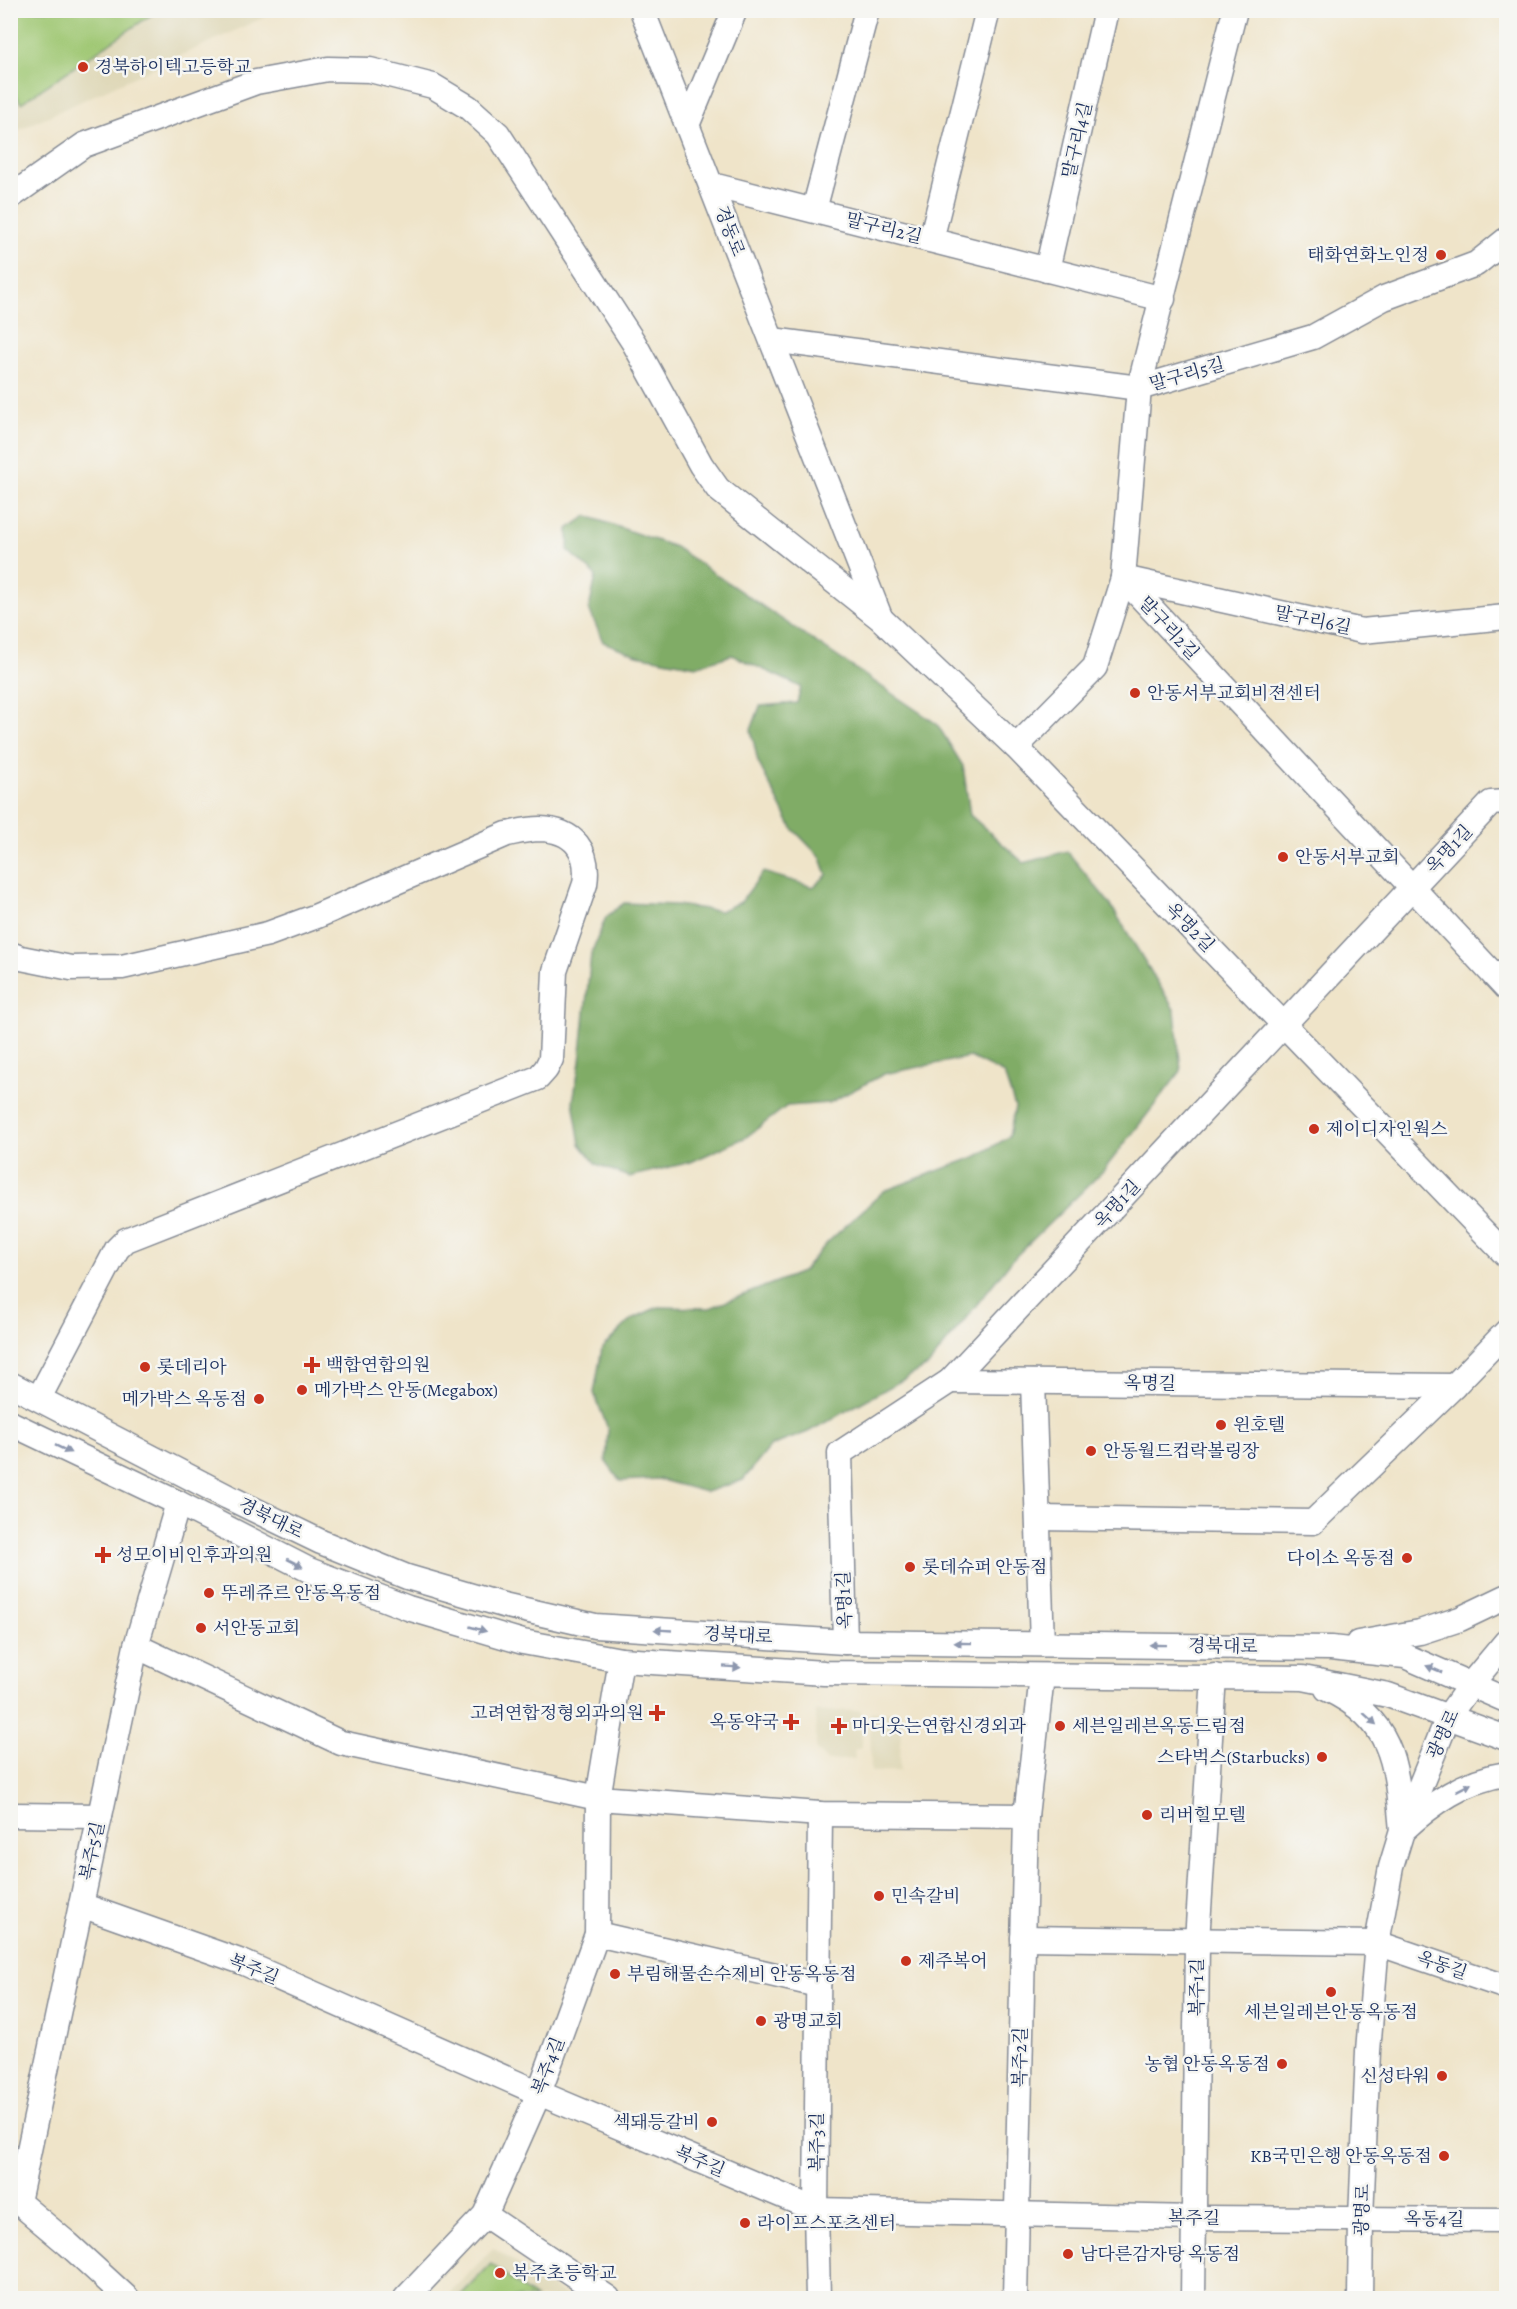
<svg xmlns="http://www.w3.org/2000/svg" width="1517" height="2309" font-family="Alegreya,'Noto Serif KR',serif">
	<rect width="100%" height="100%" fill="#f6f6f2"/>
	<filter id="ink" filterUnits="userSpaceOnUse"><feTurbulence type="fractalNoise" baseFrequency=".0167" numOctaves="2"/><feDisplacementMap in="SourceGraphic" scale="12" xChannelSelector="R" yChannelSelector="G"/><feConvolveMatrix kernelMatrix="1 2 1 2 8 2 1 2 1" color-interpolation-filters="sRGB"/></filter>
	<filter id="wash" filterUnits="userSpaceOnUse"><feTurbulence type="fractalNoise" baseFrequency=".008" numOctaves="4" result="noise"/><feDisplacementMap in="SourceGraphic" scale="24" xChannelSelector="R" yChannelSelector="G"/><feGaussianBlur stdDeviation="1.35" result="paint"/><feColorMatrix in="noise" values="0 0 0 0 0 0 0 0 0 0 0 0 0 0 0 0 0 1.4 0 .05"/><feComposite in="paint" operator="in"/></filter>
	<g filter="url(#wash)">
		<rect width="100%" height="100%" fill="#efe4c9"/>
		<g fill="#dfd8b8">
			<path d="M10,11h268l-262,120 -6,-8z"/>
			<path d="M861,1710l1,37 -8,3 1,9 -28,2 -11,-11v-38z"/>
			<path d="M870,1712h31l-1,59 -29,1z"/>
			<path d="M493,2248l77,50h-125z"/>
		</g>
		<g fill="#a0c874" stroke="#5e7c69" stroke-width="1.5">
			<path d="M10,11l1,-1 146,1 -136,92 -10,-15z"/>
			<path d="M491,2264l44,34h-77z"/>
		</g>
		<path fill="#80ac66" stroke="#4e6e62" stroke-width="1.5" d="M587,516l88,31 262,177 26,42 7,49 54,48 43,-12 43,53 65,107 6,60 -77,99 -92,90 -84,106 -120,66 -37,14 -28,34 -37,12 -48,-13 -38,2 -14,-19 2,-33 -14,-36 8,-45 30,-29 26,-12 52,1 92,-36 26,-30 56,-51 93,-35 32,-19 6,-30 -11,-33 -34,-17 -86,17 -55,29 -42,3 -41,31 -55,25 -62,15 -33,-13 -16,-20 -7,-43 7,-39 11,-108 15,-37 18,-14 52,2 44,6 21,-9 22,-30 50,15 14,-12 -6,-17 -29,-30 -34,-66 -7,-32 9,-24 37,-3 4,-16 -69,-32 -36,11 -59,-11 -34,-13 -14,-33 7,-33 -28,-26v-21z"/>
	</g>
	<g filter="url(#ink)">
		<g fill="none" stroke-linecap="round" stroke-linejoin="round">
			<defs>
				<g id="minor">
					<path d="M642,10l238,607"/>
					<path d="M688,123l47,-113"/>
					<path d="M712,185l451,114"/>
					<path d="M10,197l74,-52 172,-63 72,-13 42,1 63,16 35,21 30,27 136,209 67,122 17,24 162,129 136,129 490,508"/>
					<path d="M814,210l53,-200"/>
					<path d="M931,240l57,-230"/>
					<path d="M1047,270l59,-260"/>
					<path d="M772,340l367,48 174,-51 71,-39 92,-34 30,-24"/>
					<path d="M1123,578l383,410"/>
					<path d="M1123,578l239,53 144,-14"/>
					<path d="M1016,747l79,-80 28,-89 16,-190 96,-378"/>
					<path d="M10,954l11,4 50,10 51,-1 146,-33 49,-18 190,-82c10,-2 22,-5 33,-5 34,1 50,22 45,55l-30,87 -4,88 -5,10 -8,9 -412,162 -9,9 -78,149"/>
					<path d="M950,1381l504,5"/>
					<path d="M1033,1382l9,262"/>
					<path d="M10,1384l218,113 93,45 86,35 96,28 92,21 250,16 486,6 74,8 101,44"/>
					<path d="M10,1423l168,80 131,67 99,38 115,34 98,18 203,13 479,5 85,17 118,43"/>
					<path d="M1038,1518l275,4 141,-136 52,-54"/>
					<path d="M845,1642l-5,-189 110,-72 541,-578 15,-1"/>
					<path d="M1358,1643l62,-11 40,-13 46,-22"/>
					<path d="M136,1646l205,97 257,55 222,16 206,2"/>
					<path d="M1327,1689c68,32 69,75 75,142 30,-28 63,-51 104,-57"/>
					<path d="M10,1815l90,1"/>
					<path d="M81,1905l161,57 297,131 277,117 379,8 311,2"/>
					<path d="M597,1934l221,51"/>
					<path d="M1023,1938l354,5 129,44"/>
					<path d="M10,2200l8,2 50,42 59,54"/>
					<path d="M18,2202l118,-556 42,-143"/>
					<path d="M485,2215l123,83"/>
					<path d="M406,2298l79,-83 54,-122 58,-159 1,-136 23,-138"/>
					<path d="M818,2298l-2,-88 4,-396"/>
					<path d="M1015,2298l11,-482 16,-140"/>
					<path d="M1193,2298l4,-357 17,-265"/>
					<path d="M1360,2298l1,-80 7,-167 9,-108 14,-76 11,-36 47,-116 22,-31 35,-42"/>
				</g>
			</defs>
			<use href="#minor" stroke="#858a94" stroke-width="27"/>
			<use href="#minor" stroke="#fff" stroke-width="24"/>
		</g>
		<defs><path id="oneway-solid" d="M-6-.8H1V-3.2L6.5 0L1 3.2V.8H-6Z" transform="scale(1.5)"/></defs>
		<g fill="#8d97ae">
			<use href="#oneway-solid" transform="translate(63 1449) rotate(26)"/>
			<use href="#oneway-solid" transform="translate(295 1563) rotate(27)"/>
			<use href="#oneway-solid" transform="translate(478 1629) rotate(16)"/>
			<use href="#oneway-solid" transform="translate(663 1630) rotate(-177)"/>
			<use href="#oneway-solid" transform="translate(963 1643) rotate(-179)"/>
			<use href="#oneway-solid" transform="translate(1158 1645) rotate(-179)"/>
			<use href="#oneway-solid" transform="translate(732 1667) rotate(4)"/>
			<use href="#oneway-solid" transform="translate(1434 1669) rotate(-157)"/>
			<use href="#oneway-solid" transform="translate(1370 1719) rotate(42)"/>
			<use href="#oneway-solid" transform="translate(1464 1787) rotate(-27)"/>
		</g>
	</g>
	<g fill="#c8321e" stroke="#f6f6f2" stroke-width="2">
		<circle cx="83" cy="67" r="6"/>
		<circle cx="1441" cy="255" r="6"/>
		<circle cx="1135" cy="693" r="6"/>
		<circle cx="1283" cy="857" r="6"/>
		<circle cx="1314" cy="1129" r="6"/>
		<path d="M309 1356h6v6h6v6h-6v6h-6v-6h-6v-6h6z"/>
		<circle cx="145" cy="1367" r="6"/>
		<circle cx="302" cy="1390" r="6"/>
		<circle cx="259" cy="1399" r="6"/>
		<circle cx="1221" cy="1425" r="6"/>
		<circle cx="1091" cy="1451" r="6"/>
		<path d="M100 1546h6v6h6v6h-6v6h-6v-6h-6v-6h6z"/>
		<circle cx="1407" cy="1558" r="6"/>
		<circle cx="910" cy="1567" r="6"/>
		<circle cx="209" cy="1593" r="6"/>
		<circle cx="201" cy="1628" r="6"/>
		<path d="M654 1704h6v6h6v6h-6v6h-6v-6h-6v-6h6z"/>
		<path d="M788 1713h6v6h6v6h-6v6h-6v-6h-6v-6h6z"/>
		<path d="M836 1717h6v6h6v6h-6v6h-6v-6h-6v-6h6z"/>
		<circle cx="1060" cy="1726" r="6"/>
		<circle cx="1322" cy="1757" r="6"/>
		<circle cx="1147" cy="1815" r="6"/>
		<circle cx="879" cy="1896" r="6"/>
		<circle cx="906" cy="1961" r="6"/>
		<circle cx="615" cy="1974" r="6"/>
		<circle cx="1331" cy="1992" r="6"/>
		<circle cx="761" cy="2021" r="6"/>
		<circle cx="1282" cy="2064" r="6"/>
		<circle cx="1442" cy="2076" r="6"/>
		<circle cx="712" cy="2122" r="6"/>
		<circle cx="1444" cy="2156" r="6"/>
		<circle cx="745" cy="2223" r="6"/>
		<circle cx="1068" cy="2254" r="6"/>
		<circle cx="500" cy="2273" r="6"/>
	</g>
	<g text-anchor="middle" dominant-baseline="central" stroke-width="5" stroke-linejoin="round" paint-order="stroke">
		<g font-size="18" fill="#1b2f5e" stroke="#f6f6f2" text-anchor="start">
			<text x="95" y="67">경북하이텍고등학교</text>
			<text x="1429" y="255" text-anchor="end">태화연화노인정</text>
			<text x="1147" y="693">안동서부교회비젼센터</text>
			<text x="1295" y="857">안동서부교회</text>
			<text x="1326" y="1129">제이디자인웍스</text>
			<text x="326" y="1365">백합연합의원</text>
			<text x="157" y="1367">롯데리아</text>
			<text x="314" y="1390">메가박스 안동(Megabox)</text>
			<text x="247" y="1399" text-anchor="end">메가박스 옥동점</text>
			<text x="1233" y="1425">윈호텔</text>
			<text x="1103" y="1451">안동월드컵락볼링장</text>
			<text x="116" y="1555">성모이비인후과의원</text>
			<text x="1395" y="1558" text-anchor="end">다이소 옥동점</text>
			<text x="922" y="1567">롯데슈퍼 안동점</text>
			<text x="221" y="1593">뚜레쥬르 안동옥동점</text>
			<text x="213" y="1628">서안동교회</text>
			<text x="644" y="1713" text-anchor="end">고려연합정형외과의원</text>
			<text x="779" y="1722" text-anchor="end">옥동약국</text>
			<text x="852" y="1726">마디웃는연합신경외과</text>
			<text x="1072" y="1726">세븐일레븐옥동드림점</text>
			<text x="1310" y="1757" text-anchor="end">스타벅스(Starbucks)</text>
			<text x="1159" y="1815">리버힐모텔</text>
			<text x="891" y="1896">민속갈비</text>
			<text x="918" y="1961">제주복어</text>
			<text x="627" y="1974">부림해물손수제비 안동옥동점</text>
			<text x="1331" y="2012" text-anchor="middle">세븐일레븐안동옥동점</text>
			<text x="773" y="2021">광명교회</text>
			<text x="1270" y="2064" text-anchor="end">농협 안동옥동점</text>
			<text x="1430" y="2076" text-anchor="end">신성타워</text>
			<text x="700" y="2122" text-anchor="end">섹돼등갈비</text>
			<text x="1432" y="2156" text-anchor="end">KB국민은행 안동옥동점</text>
			<text x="757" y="2223">라이프스포츠센터</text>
			<text x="1080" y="2254">남다른감자탕 옥동점</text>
			<text x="512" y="2273">복주초등학교</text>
		</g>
		<g font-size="18" fill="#1b2f5e" stroke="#f6f6f2">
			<text transform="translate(1077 140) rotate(-77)">말구리4길</text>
			<text transform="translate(884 228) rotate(14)">말구리2길</text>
			<text transform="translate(730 231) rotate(69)">경동로</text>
			<text transform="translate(1187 374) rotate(-16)">말구리5길</text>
			<text transform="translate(1313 620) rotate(12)">말구리6길</text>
			<text transform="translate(1169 628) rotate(47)">말구리2길</text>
			<text transform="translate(1449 849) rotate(-47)">옥명1길</text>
			<text transform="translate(1190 927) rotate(46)">옥명2길</text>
			<text transform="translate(1117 1204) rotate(-47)">옥명1길</text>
			<text transform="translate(1150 1383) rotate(1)">옥명길</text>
			<text transform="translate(271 1518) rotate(26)">경북대로</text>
			<text transform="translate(844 1600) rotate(-92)">옥명1길</text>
			<text transform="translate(738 1635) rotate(3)">경북대로</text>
			<text transform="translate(1223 1646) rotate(1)">경북대로</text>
			<text transform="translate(1443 1734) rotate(-65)">광명로</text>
			<text transform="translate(92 1851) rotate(-78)">복주5길</text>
			<text transform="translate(1442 1965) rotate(19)">옥동길</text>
			<text transform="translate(254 1969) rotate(22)">복주길</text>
			<text transform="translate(1197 1987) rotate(-90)">복주1길</text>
			<text transform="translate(1020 2057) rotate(-89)">복주2길</text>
			<text transform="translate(548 2066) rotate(-69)">복주4길</text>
			<text transform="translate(817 2142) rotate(-90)">복주3길</text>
			<text transform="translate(700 2161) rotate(23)">복주길</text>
			<text transform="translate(1362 2210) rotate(-88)">광명로</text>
			<text x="1194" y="2218">복주길</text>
			<text transform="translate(1434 2219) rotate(1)">옥동4길</text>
		</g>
	</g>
	<rect width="1517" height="2309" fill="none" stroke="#f6f6f2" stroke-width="36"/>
</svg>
